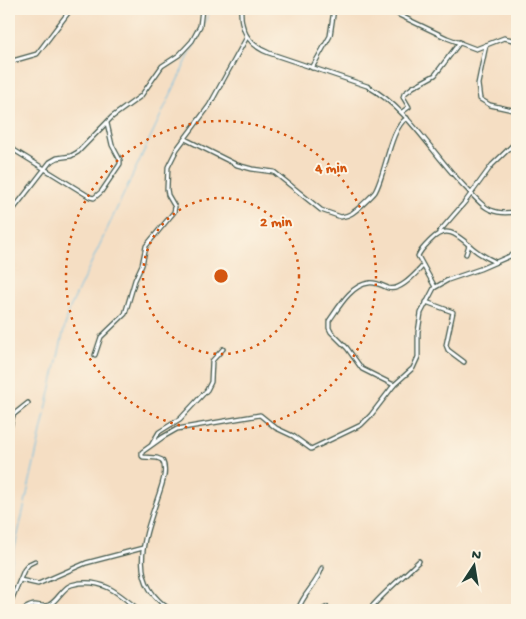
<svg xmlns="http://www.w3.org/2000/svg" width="526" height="619" font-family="'Gochi Hand',sans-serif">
	<rect width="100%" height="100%" fill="#fcf5e5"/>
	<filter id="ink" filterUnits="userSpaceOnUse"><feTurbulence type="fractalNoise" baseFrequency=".02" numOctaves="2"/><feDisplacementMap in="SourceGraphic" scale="10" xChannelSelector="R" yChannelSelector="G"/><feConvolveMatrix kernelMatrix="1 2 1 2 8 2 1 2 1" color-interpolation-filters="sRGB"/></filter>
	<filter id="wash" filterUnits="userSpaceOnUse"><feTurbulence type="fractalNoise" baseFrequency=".0096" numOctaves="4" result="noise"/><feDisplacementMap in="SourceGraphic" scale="20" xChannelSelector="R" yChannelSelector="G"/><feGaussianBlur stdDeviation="1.12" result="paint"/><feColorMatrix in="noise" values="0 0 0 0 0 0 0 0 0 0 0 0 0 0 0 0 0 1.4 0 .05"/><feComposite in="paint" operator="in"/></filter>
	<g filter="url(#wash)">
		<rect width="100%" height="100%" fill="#f5dec3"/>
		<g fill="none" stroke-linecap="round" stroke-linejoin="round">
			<path stroke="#67bce3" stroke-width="1" d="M9,574l59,-262 143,-303"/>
		</g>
	</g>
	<g filter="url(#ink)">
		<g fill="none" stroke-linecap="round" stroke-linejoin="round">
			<defs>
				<g id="minor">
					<path d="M241,9c-1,21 7,36 28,44l98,33c42,23 65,68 98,101 7,7 14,16 22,21 10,6 20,5 30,4"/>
					<path d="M392,9l7,6 48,23 29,11 28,-11 13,3"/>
					<path d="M486,45l-8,39 2,15 10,6 27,6"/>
					<path d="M9,62l28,-8 34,-45"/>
					<path d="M312,68l18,-32 4,-27"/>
					<path d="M402,112l7,-5 -6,-10 1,-3 9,-7 22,-12 25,-33"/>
					<path d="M185,139l52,26 15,4 22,3 47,38 20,7c9,-1 14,-6 20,-11 5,-5 10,-9 14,-14 11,-19 15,-64 32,-74"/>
					<path d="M9,147l81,50 4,1 7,-6 19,-28v-4l-8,-15 -5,-22"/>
					<path d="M9,215l41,-53 7,-4 14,-2 7,-4 34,-35 29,-21 21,-30 17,-11 13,-14 8,-15 2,-17"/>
					<path d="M439,232l26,-30 27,-37 25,-24"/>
					<path d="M9,236l2,17 -2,22"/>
					<path d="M466,254l3,-9"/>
					<path d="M435,287l-17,-31c3,-7 8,-11 13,-16 17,-18 29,-2 44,10 6,5 13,8 20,12"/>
					<path d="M426,302l27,10 -7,33 2,5 16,12"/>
					<path d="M95,355l6,-18 24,-23 10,-34 7,-15 4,-19 28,-34 1,-5 -7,-12 -1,-6 1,-22 9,-18 32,-43 38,-69"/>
					<path d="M394,385l-32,-16 -15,-21 -16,-16 -2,-4v-7c10,-14 22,-36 40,-38 6,-1 12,2 19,5 12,4 27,-14 35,-22"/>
					<path d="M9,432l4,-17 15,-12"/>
					<path d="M152,444l7,-12 21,-13 27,-29 4,-8 1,-21 11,-12"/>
					<path d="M20,580l18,4 48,-21 57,-15"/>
					<path d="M9,606l15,-36 5,-6 6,-3"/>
					<path d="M23,610c14,-10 16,-1 26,-5 8,-4 12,-14 20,-19 3,-2 7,-2 11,-3 26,-3 40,12 59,27"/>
					<path d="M171,610c-46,-29 -26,-74 -12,-116 3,-10 9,-24 3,-34l-5,-2 -14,-1 -1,-1v-4l21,-15 14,-8 83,-14 16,13 17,8 18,13 50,-24 10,-10 23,-30 19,-17 5,-11v-25l3,-19 13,-25 14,-8 32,-11 37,-16"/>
					<path d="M298,610c6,-18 18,-24 24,-42"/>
					<path d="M322,610l5,-3"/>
					<path d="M369,610c15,-18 33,-32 50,-49"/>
				</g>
			</defs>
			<use href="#minor" stroke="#3f5549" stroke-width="5.5"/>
			<use href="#minor" stroke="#fff" stroke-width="3"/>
		</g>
	</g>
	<g fill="none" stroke="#d45610" stroke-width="2.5" stroke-dasharray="2.5 5">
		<circle cx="221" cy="276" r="78"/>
		<circle cx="221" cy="276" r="155"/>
	</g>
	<circle cx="221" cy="276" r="8" fill="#d45610" stroke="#fcf5e5" stroke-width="2.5"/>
	<g font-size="15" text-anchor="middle" font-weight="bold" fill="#d45610" stroke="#fcf5e5" stroke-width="4" stroke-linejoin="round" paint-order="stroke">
		<text x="331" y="172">4 min</text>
		<text x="276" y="226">2 min</text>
	</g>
	<rect width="526" height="619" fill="none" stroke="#fcf5e5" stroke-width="30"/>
	<g transform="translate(474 566) rotate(12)" stroke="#fcf5e5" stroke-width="4" paint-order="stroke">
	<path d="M0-4L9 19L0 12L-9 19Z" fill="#1f3d34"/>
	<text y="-8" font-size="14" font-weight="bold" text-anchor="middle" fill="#1f3d34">N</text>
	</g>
</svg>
